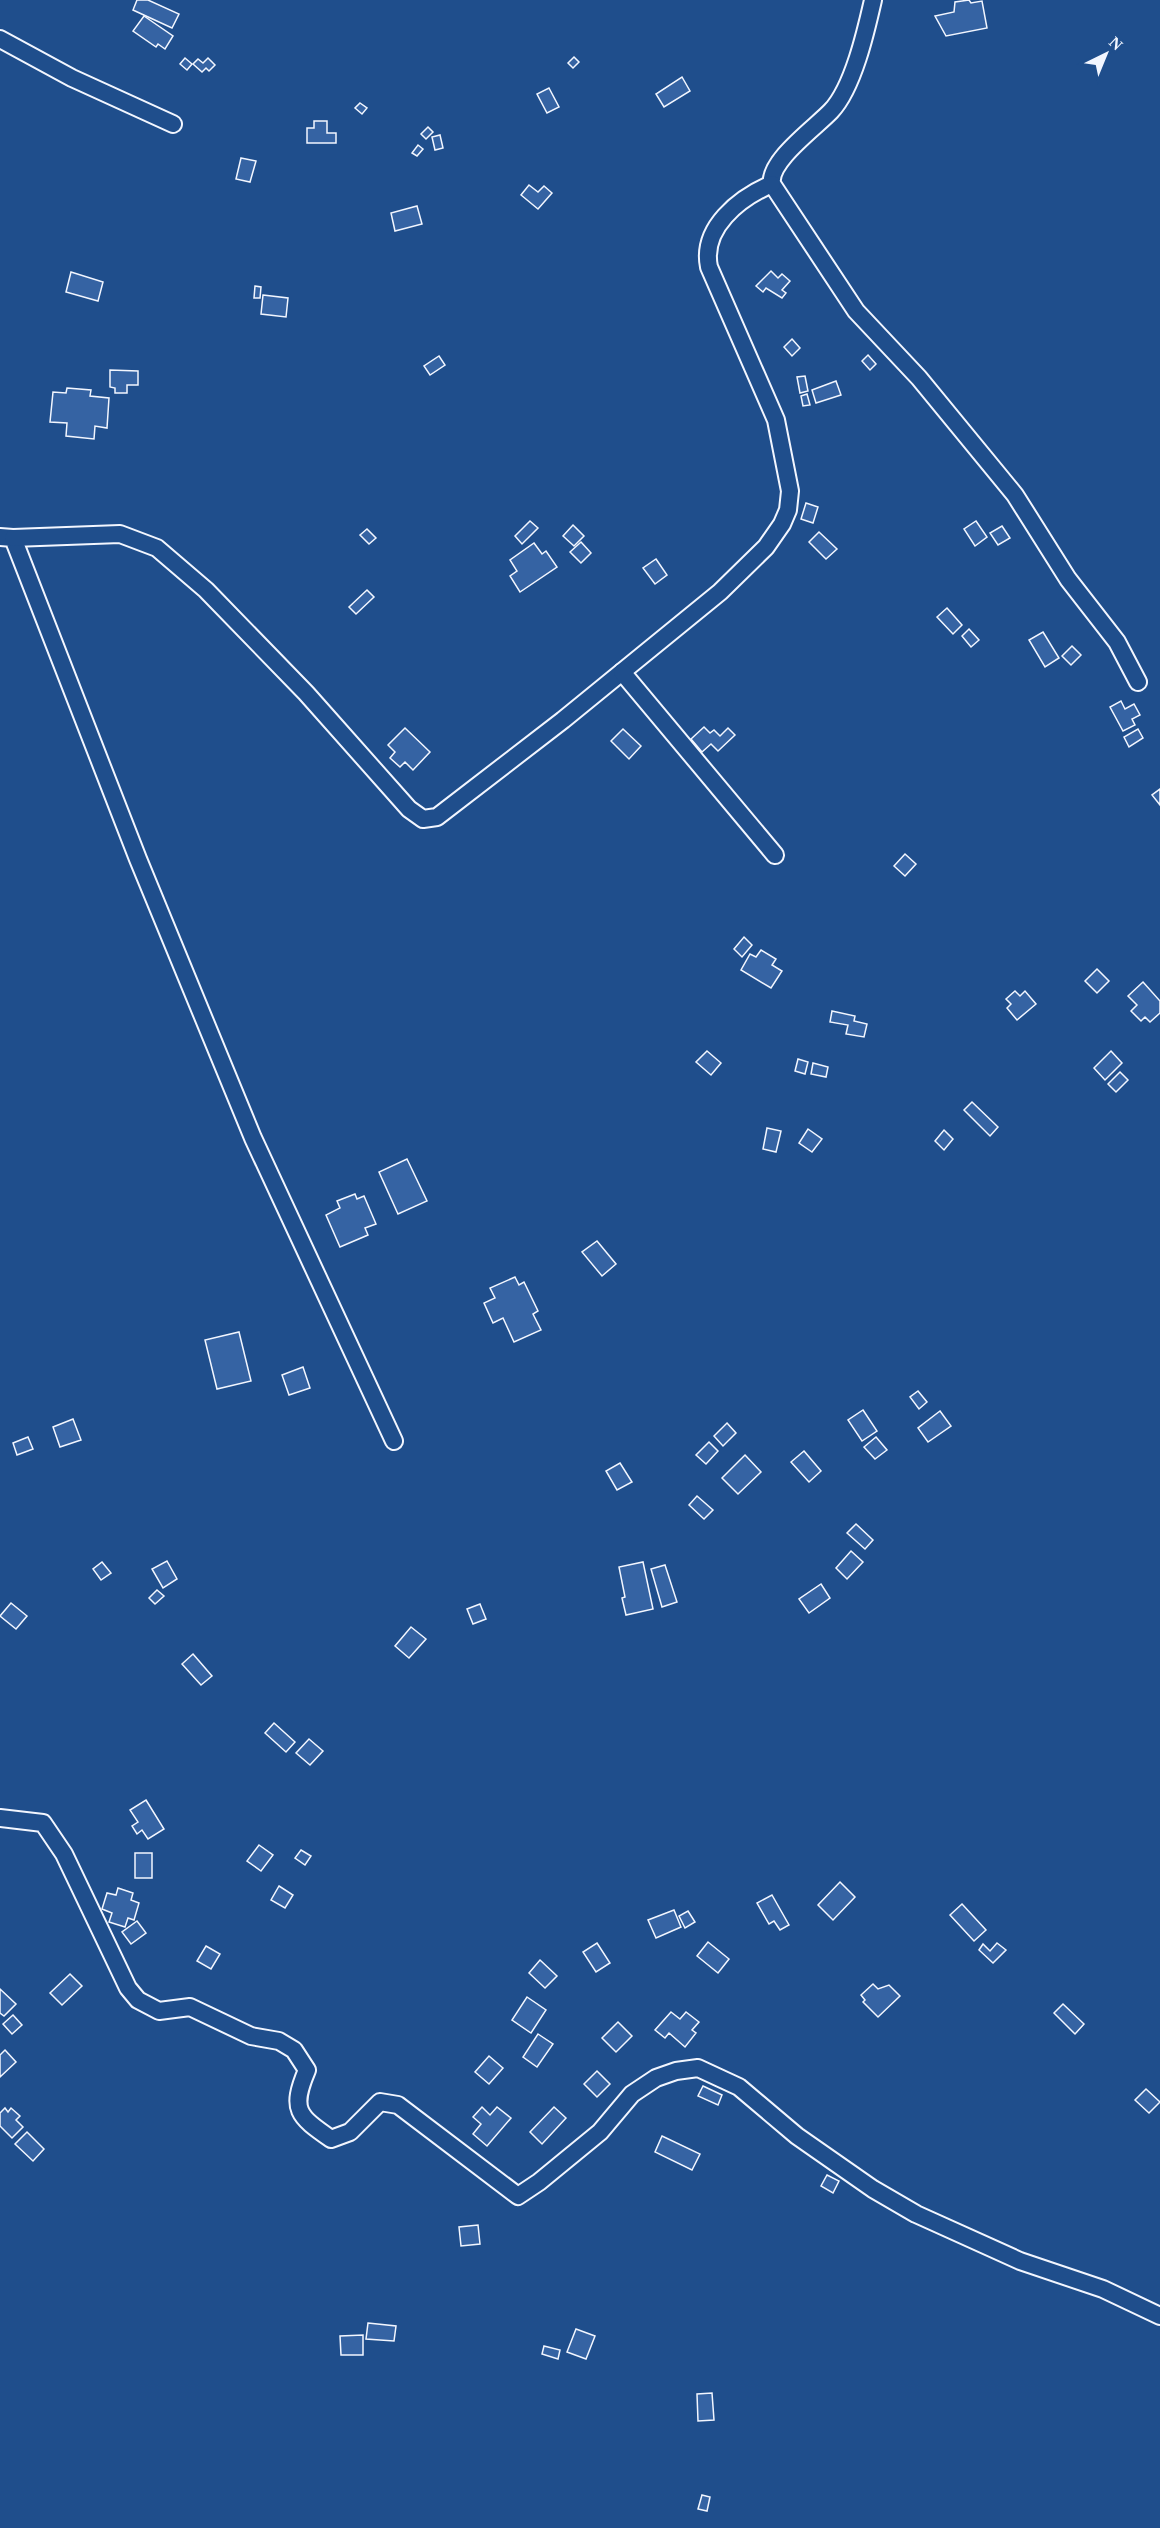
<svg xmlns="http://www.w3.org/2000/svg" width="1160" height="2528" font-family="Georgia,serif">
	<rect width="100%" height="100%" fill="#1f4e8c"/>
	<g fill="#3563a3" stroke="#f2f6ff" stroke-width="1.5">
		<path d="M137,0h11l31,14 -7,14 -39,-18z"/>
		<path d="M969,0l2,3 11,-2 5,27 -41,8 -11,-20 19,-4 1,-10z"/>
		<path d="M144,16l29,20 -8,13 -7,-5 -2,3 -23,-16z"/>
		<path d="M574,57l5,5 -6,6 -5,-5z"/>
		<path d="M185,58l7,6 -5,6 -7,-6z"/>
		<path d="M208,58l7,7 -6,6 -3,-3 -4,4 -9,-8 5,-5 5,4z"/>
		<path d="M682,77l8,14 -26,16 -8,-13z"/>
		<path d="M549,88l10,19 -12,6 -10,-19z"/>
		<path d="M360,103l7,5 -5,6 -7,-6z"/>
		<path d="M314,121h13v12h9v10h-29v-15h7z"/>
		<path d="M428,127l5,5 -7,7 -5,-5z"/>
		<path d="M440,135l3,13 -8,2 -3,-13z"/>
		<path d="M418,145l5,4 -6,7 -5,-3z"/>
		<path d="M241,158l15,3 -6,21 -14,-3z"/>
		<path d="M529,185l9,7 6,-6 8,7 -14,16 -17,-14z"/>
		<path d="M417,206l5,18 -27,7 -4,-18z"/>
		<path d="M771,271l7,7 4,-4 8,7 -8,9 4,3 -4,5 -16,-10 -3,4 -7,-6z"/>
		<path d="M71,272l32,10 -5,19 -32,-9z"/>
		<path d="M255,286l6,1 -1,11h-6z"/>
		<path d="M263,295l25,3 -2,19 -25,-3z"/>
		<path d="M792,339l8,9 -8,8 -8,-9z"/>
		<path d="M868,355l8,9 -6,6 -8,-9z"/>
		<path d="M439,356l6,9 -15,10 -6,-9z"/>
		<path d="M110,370l28,1v14h-11v8h-12v-5l-5,-1z"/>
		<path d="M805,376l3,15 -8,2 -3,-16z"/>
		<path d="M836,381l5,14 -25,8 -4,-13z"/>
		<path d="M67,388l24,2 -1,6 19,2 -2,30 -12,-2 -1,13 -28,-3 1,-13 -17,-1 3,-30 13,1z"/>
		<path d="M807,394l3,11 -7,1 -2,-10z"/>
		<path d="M806,503l12,4 -5,16 -12,-4z"/>
		<path d="M530,521l8,7 -16,16 -7,-8z"/>
		<path d="M976,521l11,16 -12,9 -11,-17z"/>
		<path d="M573,525l11,11 -10,10 -11,-10z"/>
		<path d="M1002,526l8,12 -12,7 -8,-12z"/>
		<path d="M367,529l9,9 -7,6 -9,-9z"/>
		<path d="M819,532l18,17 -11,10 -17,-17z"/>
		<path d="M581,542l10,11 -10,10 -11,-11z"/>
		<path d="M534,543l8,11 4,-3 11,16 -37,25 -10,-16 7,-5 -7,-11z"/>
		<path d="M656,559l11,16 -12,9 -12,-16z"/>
		<path d="M367,590l7,7 -18,17 -7,-7z"/>
		<path d="M947,608l15,17 -9,9 -16,-17z"/>
		<path d="M969,629l10,11 -8,7 -9,-11z"/>
		<path d="M1043,632l16,26 -14,9 -16,-27z"/>
		<path d="M1072,646l9,9 -10,10 -9,-9z"/>
		<path d="M1121,701l4,8 9,-5 6,11 -8,4 3,6 -12,6 -13,-24z"/>
		<path d="M704,727l6,6 4,-3 6,6 8,-8 7,7 -17,16 -7,-7 -9,8 -11,-13z"/>
		<path d="M405,728l25,24 -17,18 -8,-8 -5,5 -10,-9 5,-6 -7,-7z"/>
		<path d="M623,729l18,17 -12,13 -18,-18z"/>
		<path d="M1138,729l5,9 -14,9 -5,-10z"/>
		<path d="M1160,789v16l-8,-10z"/>
		<path d="M905,854l11,10 -11,12 -11,-10z"/>
		<path d="M744,937l8,8 -10,12 -8,-8z"/>
		<path d="M761,950l15,9 -4,6 10,6 -11,17 -30,-18 9,-16 6,3z"/>
		<path d="M1097,969l12,12 -12,12 -12,-12z"/>
		<path d="M1143,982l17,19v12l-10,9 -5,-5 -4,4 -10,-10 6,-6 -9,-9z"/>
		<path d="M1015,991l5,5 5,-5 11,13 -19,16 -10,-12 4,-4 -5,-5z"/>
		<path d="M832,1011l23,5 -1,5 13,3 -3,13 -18,-3 2,-9 -18,-3z"/>
		<path d="M707,1051l14,12 -10,12 -15,-13z"/>
		<path d="M1111,1051l11,12 -17,17 -11,-12z"/>
		<path d="M798,1059l10,3 -3,12 -10,-3z"/>
		<path d="M813,1063l15,4 -2,10 -15,-3z"/>
		<path d="M1120,1072l8,8 -12,12 -8,-8z"/>
		<path d="M972,1102l26,25 -8,9 -26,-26z"/>
		<path d="M767,1128l14,3 -5,21 -13,-3z"/>
		<path d="M808,1129l14,10 -10,13 -13,-9z"/>
		<path d="M944,1130l9,9 -9,11 -9,-9z"/>
		<path d="M407,1159l20,42 -29,13 -19,-42z"/>
		<path d="M355,1194l2,5 7,-3 12,28 -11,4 3,7 -28,12 -14,-32 14,-7 -3,-7z"/>
		<path d="M597,1241l19,23 -14,12 -20,-24z"/>
		<path d="M515,1277l4,8 5,-3 14,29 -5,3 8,16 -27,12 -11,-24 -10,5 -9,-20 11,-5 -5,-10z"/>
		<path d="M239,1332l12,49 -34,8 -12,-49z"/>
		<path d="M303,1367l7,21 -21,7 -7,-20z"/>
		<path d="M918,1391l9,11 -8,7 -9,-12z"/>
		<path d="M863,1410l14,21 -15,10 -14,-21z"/>
		<path d="M940,1411l11,15 -23,16 -10,-14z"/>
		<path d="M73,1419l8,21 -21,7 -7,-20z"/>
		<path d="M727,1423l9,10 -13,13 -9,-10z"/>
		<path d="M28,1437l5,12 -16,6 -4,-12z"/>
		<path d="M876,1437l11,13 -12,9 -11,-12z"/>
		<path d="M709,1442l9,9 -12,13 -10,-9z"/>
		<path d="M804,1451l17,20 -12,11 -18,-20z"/>
		<path d="M745,1455l16,17 -23,22 -16,-16z"/>
		<path d="M620,1463l12,19 -15,8 -11,-19z"/>
		<path d="M697,1496l16,14 -9,9 -15,-14z"/>
		<path d="M856,1524l17,16 -8,9 -18,-16z"/>
		<path d="M851,1551l12,11 -16,17 -11,-11z"/>
		<path d="M167,1561l10,18 -14,9 -11,-19z"/>
		<path d="M102,1562l9,11 -10,7 -8,-11z"/>
		<path d="M643,1562l10,47 -27,6 -4,-17 3,-1 -6,-30z"/>
		<path d="M665,1565l12,37 -15,5 -11,-38z"/>
		<path d="M821,1584l9,14 -21,15 -10,-14z"/>
		<path d="M157,1590l7,6 -9,8 -6,-6z"/>
		<path d="M11,1603l16,13 -11,13 -16,-13z"/>
		<path d="M480,1604l6,15 -13,5 -6,-15z"/>
		<path d="M411,1627l15,12 -17,19 -14,-12z"/>
		<path d="M193,1654l19,22 -11,9 -19,-21z"/>
		<path d="M274,1723l21,19 -9,10 -21,-19z"/>
		<path d="M309,1739l14,12 -13,14 -14,-12z"/>
		<path d="M146,1800l18,29 -16,10 -6,-9 -5,4 -5,-8 6,-4 -8,-12z"/>
		<path d="M259,1845l14,10 -12,16 -14,-10z"/>
		<path d="M301,1850l10,6 -6,9 -10,-7z"/>
		<rect x="135" y="1853" width="17" height="25"/>
		<path d="M840,1882l15,15 -22,23 -15,-15z"/>
		<path d="M279,1886l14,9 -8,13 -14,-8z"/>
		<path d="M118,1888l15,5 -2,7 8,3 -5,17 -6,-2 -3,9 -16,-5 3,-9 -10,-4 5,-16 9,2z"/>
		<path d="M772,1895l17,30 -9,5 -6,-9 -5,3 -12,-21z"/>
		<path d="M962,1904l24,26 -12,11 -24,-26z"/>
		<path d="M674,1910l7,17 -25,11 -8,-18z"/>
		<path d="M688,1911l7,11 -10,6 -6,-12z"/>
		<path d="M137,1921l9,12 -15,11 -9,-12z"/>
		<path d="M708,1942l21,17 -11,14 -21,-17z"/>
		<path d="M597,1943l13,20 -14,9 -13,-20z"/>
		<path d="M997,1943l9,7 -13,13 -14,-13 4,-6 7,7z"/>
		<path d="M206,1946l14,8 -9,15 -14,-8z"/>
		<path d="M540,1960l17,16 -12,12 -16,-15z"/>
		<path d="M70,1974l12,12 -20,19 -12,-12z"/>
		<path d="M873,1984l5,5 11,-4 11,11 -22,21 -15,-15 2,-2 -4,-5z"/>
		<path d="M0,1989l16,15 -12,12 -4,-3z"/>
		<path d="M527,1997l19,13 -15,23 -19,-13z"/>
		<path d="M1063,2004l21,20 -9,10 -21,-21z"/>
		<path d="M671,2012l9,7 6,-7 13,10 -7,8 4,3 -11,14 -16,-14 -4,5 -10,-8z"/>
		<path d="M13,2015l9,10 -10,9 -9,-10z"/>
		<path d="M618,2022l14,14 -16,16 -14,-14z"/>
		<path d="M538,2034l15,10 -16,23 -14,-10z"/>
		<path d="M5,2050l11,12 -16,15v-22z"/>
		<path d="M489,2056l14,12 -14,16 -14,-12z"/>
		<path d="M597,2071l13,13 -13,13 -13,-13z"/>
		<path d="M703,2086l19,9 -4,10 -20,-9z"/>
		<path d="M1146,2089l14,13 -11,11 -14,-13z"/>
		<path d="M482,2107l8,8 7,-8 14,11 -24,28 -14,-12 8,-10 -8,-7z"/>
		<path d="M554,2107l12,11 -24,26 -12,-12z"/>
		<path d="M5,2108l3,4 3,-4 9,8 -4,4 7,7 -11,11 -12,-12v-13z"/>
		<path d="M27,2132l17,17 -11,12 -18,-17z"/>
		<path d="M662,2136l38,18 -8,16 -37,-18z"/>
		<path d="M827,2175l12,6 -6,12 -12,-7z"/>
		<path d="M478,2225l2,19 -19,2 -2,-19z"/>
		<path d="M368,2323l28,3 -2,15 -28,-2z"/>
		<path d="M576,2329l19,7 -9,23 -19,-7z"/>
		<path d="M363,2335v20h-22l-1,-19z"/>
		<path d="M544,2346l16,4 -2,9 -16,-5z"/>
		<path d="M712,2393l2,27 -16,1 -1,-27z"/>
		<path d="M702,2495l8,2 -3,14 -9,-2z"/>
	</g>
	<g fill="none" stroke-linecap="round" stroke-linejoin="round">
		<defs>
			<g id="street">
				<path d="M873,0c-7,31 -20,88 -42,111 -15,16 -63,50 -59,73l84,127 63,67 96,117 53,84 49,63 21,40"/>
				<path d="M0,39l72,39 101,46"/>
				<path d="M0,537l13,1 125,321 115,279 141,303"/>
				<path d="M13,538l107,-4 37,14 49,42 100,103 103,116 14,10 14,-2 126,-97 157,-128 46,-45 16,-23 6,-14 2,-19 -14,-71 -67,-153c-8,-39 30,-69 63,-83"/>
				<path d="M622,672l153,183"/>
				<path d="M0,1818l43,5 21,31 64,134 10,12 21,11 31,-4 61,29 28,5 15,9 13,20c-17,40 -9,46 24,69l19,-7 30,-30 18,3 120,91 21,-14 61,-50 32,-38 24,-16 20,-7 22,-3 41,19 58,49 76,53 43,25 104,47 83,28 57,27"/>
			</g>
		</defs>
		<use href="#street" stroke="#f2f6ff" stroke-width="20"/>
		<use href="#street" stroke="#1f4e8c" stroke-width="16"/>
	</g>
	<g transform="translate(1106 54) rotate(43)" stroke="#1f4e8c" stroke-width="4.5" paint-order="stroke">
	<path d="M0-4.5L10 22L0 15L-10 22Z" fill="#f2f6ff"/>
	<text y="-9" font-size="16" font-weight="bold" text-anchor="middle" fill="#f2f6ff">N</text>
	</g>
</svg>
